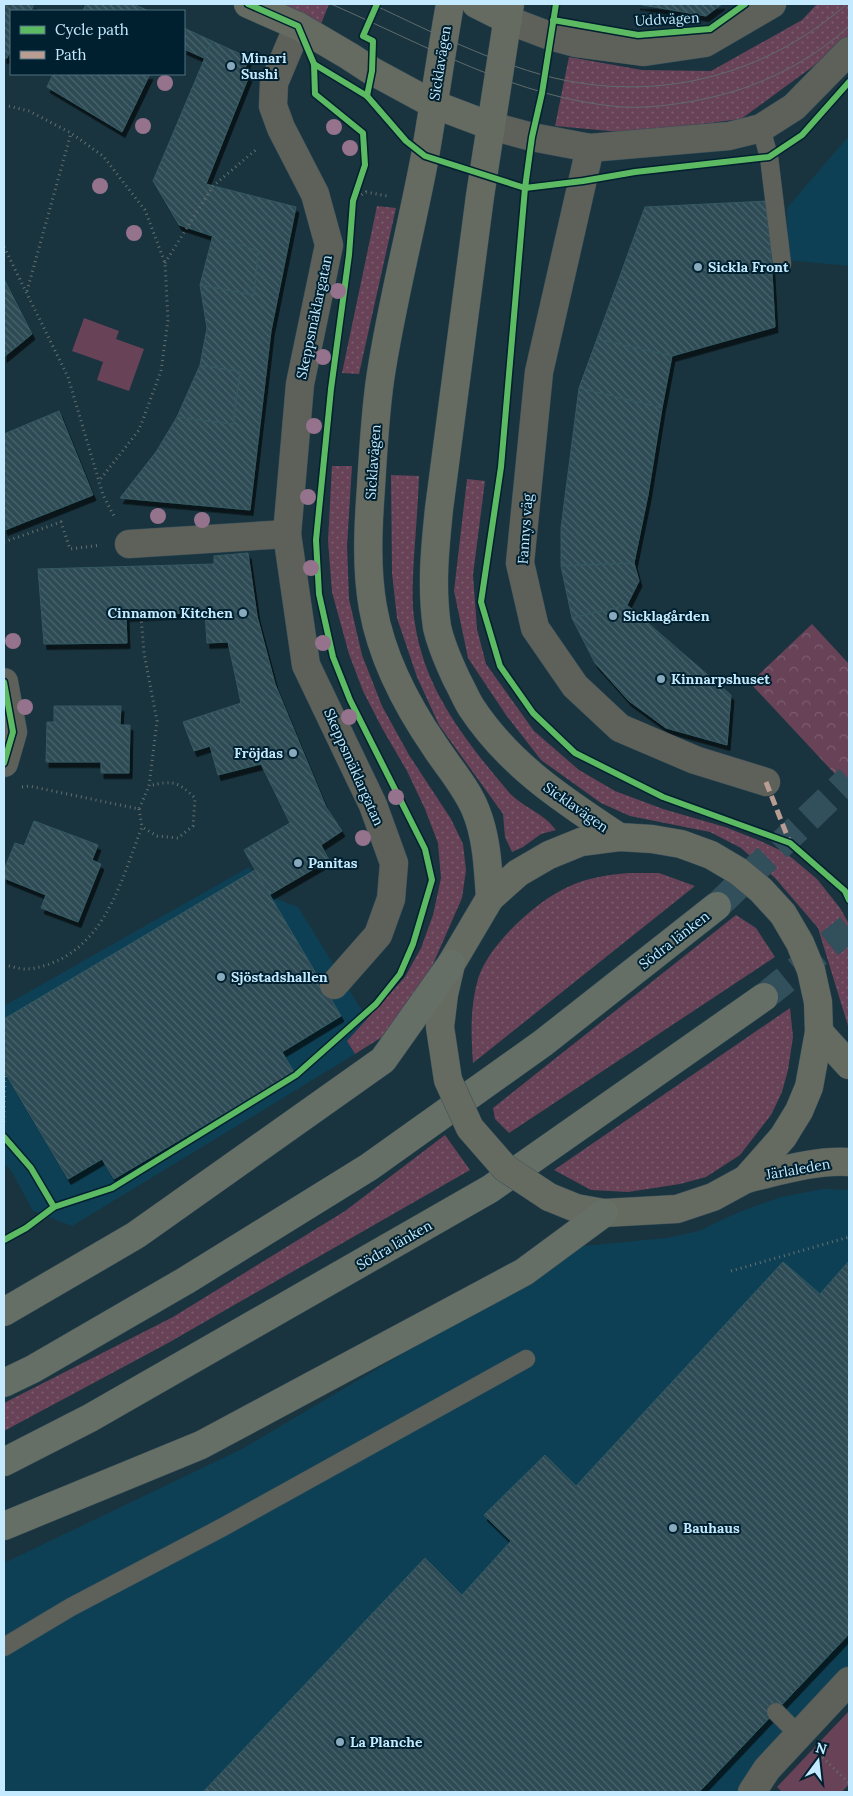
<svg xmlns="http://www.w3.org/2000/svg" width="853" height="1796" font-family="Lora,serif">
	<defs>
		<pattern id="grass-dots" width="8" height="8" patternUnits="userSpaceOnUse" patternTransform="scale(1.25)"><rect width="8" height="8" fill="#684257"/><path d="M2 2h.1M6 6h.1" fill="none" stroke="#7c5d70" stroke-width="1.8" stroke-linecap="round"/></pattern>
		<pattern id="forest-crowns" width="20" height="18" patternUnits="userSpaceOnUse" patternTransform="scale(1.25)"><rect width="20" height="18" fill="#684257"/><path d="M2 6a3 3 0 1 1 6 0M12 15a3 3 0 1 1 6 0" fill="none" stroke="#7c5d70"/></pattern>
		<pattern id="building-back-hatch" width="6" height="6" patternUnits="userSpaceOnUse" patternTransform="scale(1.25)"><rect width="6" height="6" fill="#2d4b54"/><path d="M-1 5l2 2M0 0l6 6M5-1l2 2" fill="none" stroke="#4a656e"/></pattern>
		<filter id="shadow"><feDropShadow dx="3" dy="5.5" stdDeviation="0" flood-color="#0009"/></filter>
	</defs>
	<rect width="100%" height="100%" fill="#19343f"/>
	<g fill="#0e4055">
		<path d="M849,136v130l-61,-6 -1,-52z"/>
		<path d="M249,867l30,33 19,7 69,112 -20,22 8,13 -283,172 -39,-15 -21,-39 -8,-9v-157z"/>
		<path d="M823,1189l26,1v488l-100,114h-745v-229l238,-114 342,-203 82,-8 33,-7 40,-19 42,-15z"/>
	</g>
	<g fill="url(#grass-dots)">
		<path d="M275,4h54l-8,20z"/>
		<path d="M817,4h32v32l-19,18 -89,65 -110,14 -76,-7 14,-69 73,13 69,1 91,-51z"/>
		<path d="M377,206l19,2 -37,166 -17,-1z"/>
		<path d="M332,466h20l-5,80 2,53 13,56 20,51 27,49 42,64 12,25 3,26 -4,28 -39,89 -41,50 -27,17 -8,-13 58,-64 16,-29 12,-33 8,-37 -3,-35 -13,-34 -18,-38 -25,-43 -19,-37 -14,-37 -17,-62 -4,-51z"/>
		<path d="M391,475l28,1c-1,27 -3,53 -5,80 -1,22 -3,46 1,68 10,66 50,116 92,166 14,17 36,22 49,40l-15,4 -18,13 -11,5 -7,-15 -2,-23 -64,-89 -22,-48 -20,-59 -5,-45z"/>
		<path d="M467,479l18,2 -12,94 4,54 9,35 48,67 45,39 36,21 48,18 62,18 33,13 28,13 31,26 23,29 9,16v105l-31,-101 -43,-50 -34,-30 -31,-16 -80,-16 -29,-13 -60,-43 -35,-45 -38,-57 -14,-67z"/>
		<path d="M629,873h30l36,13 -222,177c-2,-29 -3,-56 5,-84 10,-34 59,-79 92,-93 19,-9 39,-11 59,-13z"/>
		<path d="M736,915l20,13 19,29 -266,176 -14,-14 -2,-11z"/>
		<path d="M790,1008l3,29 -5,33 -6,22 -11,23 -31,40 -34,22 -26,7 -52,8 -37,-2 -37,-20z"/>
		<path d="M445,1135l25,35 -302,173 -164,88v-28l169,-86 172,-106z"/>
	</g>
	<path fill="url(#forest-crowns)" d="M812,624l37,40v125l-99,-106z"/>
	<g fill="#684257">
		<path d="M84,318l35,13 -3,8 28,10 -15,42 -32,-11 6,-18 -31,-11z"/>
		<path d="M849,1711v73l-7,8h-60l-5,-5z"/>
	</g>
	<g fill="url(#building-back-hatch)" stroke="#345961" filter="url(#shadow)">
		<path d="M4,4h30l-3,7h-20v38l-4,9h-3z"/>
		<path d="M86,4h47l16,7h-66z"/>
		<path d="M637,4h85l-16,12z"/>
		<path d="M184,28l28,13 -8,17 -20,-9z"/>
		<path d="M212,41l37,17 -6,15 6,3 -43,108 90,23 -25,124 -21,179 -130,-12 36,-46 21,-35 56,7 7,-52 -40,-7 7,-37 -7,-43 54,10 4,-44 -79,-26 -26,-44z"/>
		<path d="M53,74h97l-28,58 -75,-45z"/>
		<path d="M768,201l7,126 -103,29 -75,-17 48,-132z"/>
		<path d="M213,235l45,16 -4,44 -54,-10z"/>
		<path d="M4,279l28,55 -28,23z"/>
		<path d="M597,339l75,17 -10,52 -83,-20z"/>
		<path d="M200,365l40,7 -7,52 -56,-7z"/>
		<path d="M579,388l83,20 -14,87 -14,68 -73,3v-38z"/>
		<path d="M59,411l34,84 -88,35 -1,-3v-93z"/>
		<path d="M248,553l9,63 18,68 51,123 16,24 -21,14 8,15 -60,35 -25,-45 46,-27 -29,-59 -43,11 -8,-29 -16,5 -11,-29 58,-19 -13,-61 -21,1 -2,-31 -79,4 1,27 -83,1 -6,-75 176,-5v-8z"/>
		<path d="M634,563l5,18 -12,24 -55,13 -11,-52z"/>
		<path d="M627,605l104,90 -4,50 -61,-17 -37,-27 -34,-38 -23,-45z"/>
		<path d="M54,706h67l-1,19h10l-1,48h-28v-11h-55l1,-40h7z"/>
		<path d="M34,821l64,24 -6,15 9,4 -23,58 -37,-14 5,-13 -42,-17v-8l11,-27 9,3z"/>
		<path d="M255,870l86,146 -59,36 12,20 -180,107 -12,-20 -34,20 -64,-108v-52z"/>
		<path d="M849,1261v373l-150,158h-496l222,-234 37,37 49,-54 -27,-26 61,-60 31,31 207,-224 37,32z"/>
	</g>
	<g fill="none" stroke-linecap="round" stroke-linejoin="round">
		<g stroke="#324f5c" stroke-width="28" stroke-dasharray="28 14" stroke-linecap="butt">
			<path d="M717,906l132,-127"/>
			<path d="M764,997l85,-69"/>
		</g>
		<defs>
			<g id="lane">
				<path d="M761,128l8,29 13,107"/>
				<path d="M4,1647l67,-40 152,-80 303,-168"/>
				<path d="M776,1712l23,23"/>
			</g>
			<g id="street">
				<path d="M508,20l42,16 26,7 68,9 61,-9 67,-39"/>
				<path d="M298,26l-24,57 -1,23 8,22 34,66 14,51 -29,139 -13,150 19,131 67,140 21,58 -3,36 -13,36 -44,50"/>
				<path d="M491,126l41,11 58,11 139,-12 32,-8 33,-21 55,-56"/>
				<path d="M590,148l-51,224 -19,191 15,65 40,58 45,42 75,32 71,22"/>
				<path d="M129,544l158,-10"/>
				<path d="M4,682l9,50 -9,31"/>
				<path d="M752,1792l15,-23 82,-88"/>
			</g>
			<g id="secondary">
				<path d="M248,4l50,22 51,30 23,15 61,33 58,22"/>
				<path d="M450,4c-9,50 -16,101 -25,152 -14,75 -34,149 -45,224 -5,36 -7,72 -9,107 -3,40 -5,82 2,121 9,51 34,98 63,140 13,20 31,40 40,63 11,27 12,58 14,87"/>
				<path d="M476,4l32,16"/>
				<path d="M510,4l-30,192 -41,313c-4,39 -8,78 -2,118 4,18 12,36 20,53 5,9 9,19 14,27 38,58 92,93 148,130"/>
				<path d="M440,1027l4,-33 7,-30 39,-66 28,-25 31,-18 32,-13 38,-5 33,2 29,5 30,11 27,16 23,19 22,24 17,29 11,27 7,32 1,30 -10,55 -10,24 -16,26 -37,42 -33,18 -36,12 -73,4 -28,-5 -27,-11"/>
				<path d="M819,1032l30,33"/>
				<path d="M746,1179c34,-8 68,-19 103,-17"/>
			</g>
			<g id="highway">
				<path d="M4,1312l132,-77 247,-175 68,-96"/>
				<path d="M4,1383l29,-14 152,-88 184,-114 174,-124 174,-137"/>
				<path d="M4,1462l86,-44 400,-229 274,-192"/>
				<path d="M4,1526l197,-81 323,-173 80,-59"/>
			</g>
		</defs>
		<use href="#lane" stroke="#384f5a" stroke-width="19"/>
		<use href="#street" stroke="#384f5a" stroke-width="29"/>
		<use href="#secondary" stroke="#384f5a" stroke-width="29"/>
		<use href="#highway" stroke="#384f5a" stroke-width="29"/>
		<g stroke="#67706f" stroke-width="3" stroke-dasharray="1 4" stroke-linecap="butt">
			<path d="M4,105l25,6 42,22 32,23 42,54 20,53 3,57 -7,51 -22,59 -40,51"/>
			<path d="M349,203l17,-11 21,4"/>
			<path d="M4,247l64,130 35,118 12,23"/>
			<path d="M165,263l48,-77 45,-38"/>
			<path d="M27,291l44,-158"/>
			<path d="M4,542l57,-20 9,27 31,-4"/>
			<path d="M22,787l7,-1 110,23 10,-23"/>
			<path d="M139,809l3,18"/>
			<path d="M4,965c7,1 15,4 22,4 11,0 24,-5 33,-9 50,-25 64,-85 83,-133l15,9 21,2 15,-12 2,-28c-18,-17 -22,-18 -46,-12l8,-65 -13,-68 -3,-37"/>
			<path d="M4,1122l1,-48"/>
			<path d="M731,1271l118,-34"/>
			<path d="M819,1754l30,29"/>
		</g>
		<use href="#lane" stroke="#5d615a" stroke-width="18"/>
		<use href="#street" stroke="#5d615a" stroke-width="28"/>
		<use href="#secondary" stroke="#666b61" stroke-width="28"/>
		<use href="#highway" stroke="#666f65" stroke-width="28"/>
		<g stroke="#5f6b6c" stroke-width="1">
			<path d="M331,4c94,41 188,95 291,103 35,2 80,-6 113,-16 41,-13 82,-35 114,-65"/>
			<path d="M372,4c62,29 140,69 208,79 98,15 192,-14 267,-79"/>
		</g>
		<defs>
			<path id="secondary-bridge" d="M440,1027l8,53 22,48 35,40 44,29"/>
		</defs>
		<use href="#secondary-bridge" stroke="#384f5a" stroke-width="29" stroke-linecap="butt"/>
		<use href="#secondary-bridge" stroke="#666b61" stroke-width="28"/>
		<path stroke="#b99d93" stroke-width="5" stroke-dasharray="10 5" stroke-linecap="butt" d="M766,782l24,61"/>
		<defs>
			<g id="cycleway">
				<path d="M556,4l-14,89 -10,44 -7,51 -24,279 -20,135 19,64 33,47 42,40 88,44 127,46 55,48 4,9"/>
				<path d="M553,20l85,15 72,-6 35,-25"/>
				<path d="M314,64l53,32 39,45 19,15 100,32 58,-7 52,-9 134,-15 33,-22 47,-53"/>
				<path d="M367,96l5,-25 1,-30 -10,-5 14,-32"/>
				<path d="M4,682l9,50 -9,31"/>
				<path d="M4,1137l27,31 23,39"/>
				<path d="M4,1240l22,-12 28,-21 58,-19 184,-113 80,-71 24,-30 13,-30 19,-64 -7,-31 -75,-149 -17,-43 -14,-63 -3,-54 15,-151 18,-134 4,-54 12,-36 -2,-32 -48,-39 -1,-30 -16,-38 -50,-22"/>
			</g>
		</defs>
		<use href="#cycleway" stroke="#00202f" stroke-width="9"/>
		<use href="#cycleway" stroke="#5cba63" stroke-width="6"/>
	</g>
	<g fill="#95738d">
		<circle cx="165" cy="83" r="8"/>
		<circle cx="143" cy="126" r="8"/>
		<circle cx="334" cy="127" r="8"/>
		<circle cx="350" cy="148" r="8"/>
		<circle cx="100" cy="186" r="8"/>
		<circle cx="134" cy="233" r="8"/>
		<circle cx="338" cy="291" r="8"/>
		<circle cx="323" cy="357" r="8"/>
		<circle cx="314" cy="426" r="8"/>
		<circle cx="308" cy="497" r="8"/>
		<circle cx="158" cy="516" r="8"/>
		<circle cx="202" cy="520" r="8"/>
		<circle cx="311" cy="568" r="8"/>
		<circle cx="13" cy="641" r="8"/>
		<circle cx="323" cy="643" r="8"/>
		<circle cx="25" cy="707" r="8"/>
		<circle cx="349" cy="717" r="8"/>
		<circle cx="396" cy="797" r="8"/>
		<circle cx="363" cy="838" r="8"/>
	</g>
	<g fill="#88aabc" stroke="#00202f" stroke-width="2">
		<circle cx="231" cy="66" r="5"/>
		<circle cx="698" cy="267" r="5"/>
		<circle cx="243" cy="613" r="5"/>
		<circle cx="613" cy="616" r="5"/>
		<circle cx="661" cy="679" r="5"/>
		<circle cx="293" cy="753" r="5"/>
		<circle cx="298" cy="863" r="5"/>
		<circle cx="221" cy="977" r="5"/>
		<circle cx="673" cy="1528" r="5"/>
		<circle cx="340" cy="1742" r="5"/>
	</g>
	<g text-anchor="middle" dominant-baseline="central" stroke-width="4" stroke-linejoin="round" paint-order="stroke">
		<g font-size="14" fill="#c3eaff" stroke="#00202f">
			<text transform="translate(667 19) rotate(-3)">Uddvägen</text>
			<text transform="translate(440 63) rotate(-81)">Sicklavägen</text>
			<text transform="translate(314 317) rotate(-78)">Skeppsmäklargatan</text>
			<text transform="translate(373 462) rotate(-86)">Sicklavägen</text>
			<text transform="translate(525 529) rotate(-86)">Fannys väg</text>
			<text transform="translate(354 767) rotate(66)">Skeppsmäklargatan</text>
			<text transform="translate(576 807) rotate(35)">Sicklavägen</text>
			<text transform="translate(674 940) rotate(-38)">Södra länken</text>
			<text transform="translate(798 1169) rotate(-10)">Järlaleden</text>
			<text transform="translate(394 1245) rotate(-30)">Södra länken</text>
		</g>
		<g font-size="14" font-weight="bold" fill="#c3eaff" stroke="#00202f" text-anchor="start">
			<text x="241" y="58">Minari<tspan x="241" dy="16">Sushi</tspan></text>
			<text x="708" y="267">Sickla Front</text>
			<text x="233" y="613" text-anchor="end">Cinnamon Kitchen</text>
			<text x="623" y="616">Sicklagården</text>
			<text x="671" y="679">Kinnarpshuset</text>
			<text x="283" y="753" text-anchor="end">Fröjdas</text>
			<text x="308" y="863">Panitas</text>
			<text x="231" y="977">Sjöstadshallen</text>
			<text x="683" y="1528">Bauhaus</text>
			<text x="350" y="1742">La Planche</text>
		</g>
	</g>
	<rect width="853" height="1796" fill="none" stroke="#c3eaff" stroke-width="10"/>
	<rect x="10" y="10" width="175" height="65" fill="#00202f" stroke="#4e7182"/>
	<rect x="20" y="26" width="25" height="8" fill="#5cba63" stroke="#4e7182"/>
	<text x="55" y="35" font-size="15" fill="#c3eaff">Cycle path</text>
	<rect x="20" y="51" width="25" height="8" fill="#b99d93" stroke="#4e7182"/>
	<text x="55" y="60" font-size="15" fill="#c3eaff">Path</text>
	<g transform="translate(818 1761) rotate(15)" stroke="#00202f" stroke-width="4" paint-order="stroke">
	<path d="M0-4L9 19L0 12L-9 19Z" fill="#c3eaff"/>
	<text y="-8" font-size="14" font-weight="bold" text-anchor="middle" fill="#c3eaff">N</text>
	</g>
</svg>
